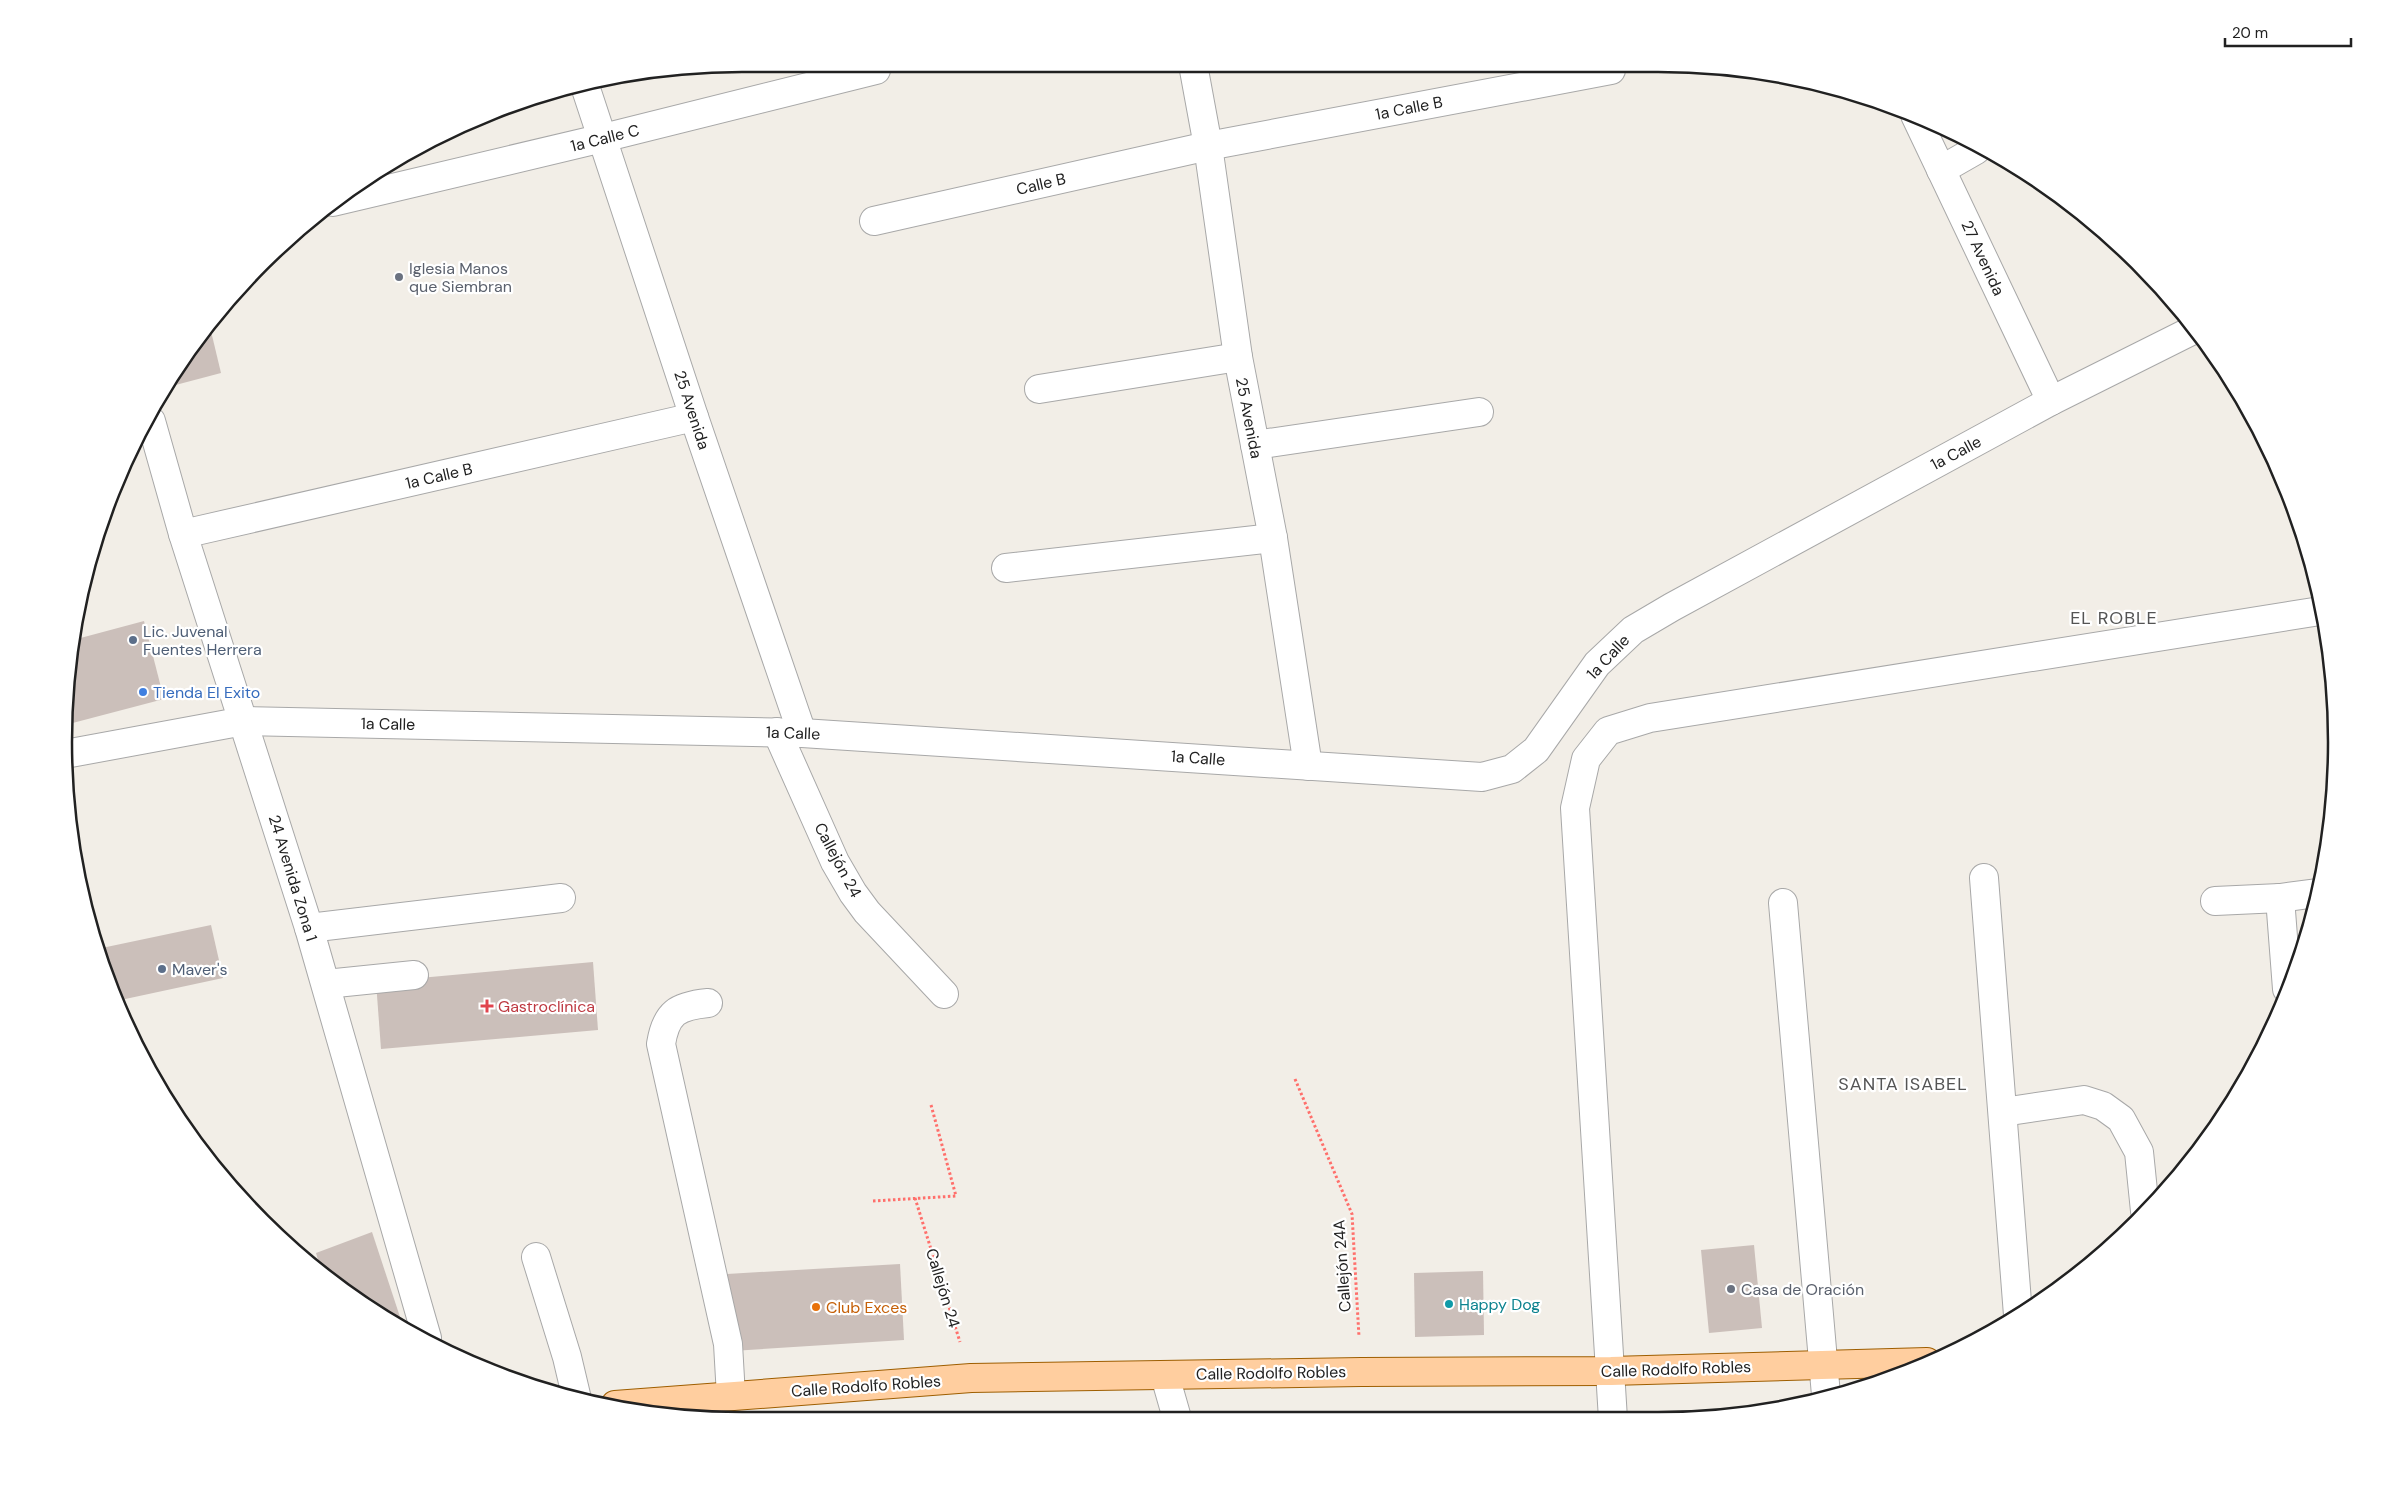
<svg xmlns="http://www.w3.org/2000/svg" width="2400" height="1485" font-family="'DM Sans',sans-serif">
	<rect width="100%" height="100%" fill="#f2eee7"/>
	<g fill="#cbbfba">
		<path d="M210,327l11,46 -53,14 10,-22z"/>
		<path d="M144,621l20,78 -99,26 5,-71 3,-14z"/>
		<path d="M211,925l12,53 -107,23 -19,-52z"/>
		<path d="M593,962l5,68 -217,19 -5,-67z"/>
		<path d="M372,1232l30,91 -72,-42 -8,-7 -6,-21z"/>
		<path d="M1754,1245l8,83 -53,5 -8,-83z"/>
		<path d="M900,1264l4,76 -172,11 -5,-77z"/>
		<path d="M1483,1271l1,64 -69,2 -1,-64z"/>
	</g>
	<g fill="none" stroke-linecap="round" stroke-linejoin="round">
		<defs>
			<g id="minor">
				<path d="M1194,70l14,76 30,211 35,181 35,228"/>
				<path d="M585,86l109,331 108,316"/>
				<path d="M1915,115l136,286"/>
				<path d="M1941,170l35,-20"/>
				<path d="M333,202l270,-64 273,-68"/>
				<path d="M874,221l334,-75 403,-76"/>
				<path d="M1039,389l199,-32"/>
				<path d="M151,421l32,113 126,394 118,410"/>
				<path d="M1255,445l224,-33"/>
				<path d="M183,534l511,-117"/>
				<path d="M1006,568l267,-30"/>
				<path d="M777,732l58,130 18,31 14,19 77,82"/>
				<path d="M65,754l179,-33 558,12 680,44 30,-8 24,-19 61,-86 36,-34 39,-23 379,-206 142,-71"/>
				<path d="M1984,878l34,437"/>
				<path d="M2280,898l7,91"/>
				<path d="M2215,901l65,-3 37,-5"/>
				<path d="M1783,903l43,492"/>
				<path d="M309,928l252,-30"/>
				<path d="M326,984l88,-9"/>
				<path d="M708,1003c-31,3 -42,10 -47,41l67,300 3,52"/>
				<path d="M2003,1112l81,-12 19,6 18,13 18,33 6,59"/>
				<path d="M536,1257l31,100 9,38"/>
				<path d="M1165,1376l12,42"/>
				<path d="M1613,1419l-38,-611 11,-49 22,-28 42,-13 670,-107"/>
			</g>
			<path id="major" d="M615,1405l356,-27 390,-6 250,-1 316,-9"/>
		</defs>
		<use href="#minor" stroke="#a8a8a8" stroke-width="30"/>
		<use href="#major" stroke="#9e5e00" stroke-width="30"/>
		<g stroke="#ff6f6b" stroke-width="3" stroke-dasharray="2.5 2.5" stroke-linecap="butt">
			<path d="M1295,1079l57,135 7,123"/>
			<path d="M915,1198l45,144"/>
			<path d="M873,1201l83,-5 -25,-91"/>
		</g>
		<use href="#minor" stroke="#fff" stroke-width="28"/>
		<use href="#major" stroke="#ffce9f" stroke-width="28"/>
	</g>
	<g fill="#6b7280" stroke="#fff" stroke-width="2">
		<circle cx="399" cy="277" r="5"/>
		<circle cx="1731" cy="1289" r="5"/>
	</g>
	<g fill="#5c6f8a" stroke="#fff" stroke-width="2">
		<circle cx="133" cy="640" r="5"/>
		<circle cx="162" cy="969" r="5"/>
	</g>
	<circle fill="#3f7fe0" stroke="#fff" stroke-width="2" cx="143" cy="692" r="5"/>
	<path fill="#e0444e" stroke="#fff" stroke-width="2" d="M484.5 998.5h5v5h5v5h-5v5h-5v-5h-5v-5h5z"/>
	<circle fill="#0f9aa8" stroke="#fff" stroke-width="2" cx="1449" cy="1304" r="5"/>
	<circle fill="#e8710a" stroke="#fff" stroke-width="2" cx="816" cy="1307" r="5"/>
	<g text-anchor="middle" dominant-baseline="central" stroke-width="4.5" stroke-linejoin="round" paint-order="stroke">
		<g font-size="16" fill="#212121" stroke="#fff">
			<text transform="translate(1409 108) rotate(-11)">1a Calle B</text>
			<text transform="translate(605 138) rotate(-14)">1a Calle C</text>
			<text transform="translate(1041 184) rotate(-13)">Calle B</text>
			<text transform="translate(1983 258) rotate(65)">27 Avenida</text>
			<text transform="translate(692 410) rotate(72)">25 Avenida</text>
			<text transform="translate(1249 418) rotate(79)">25 Avenida</text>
			<text transform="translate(1956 453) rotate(-28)">1a Calle</text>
			<text transform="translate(439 476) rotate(-13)">1a Calle B</text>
			<text transform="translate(1608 657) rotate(-47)">1a Calle</text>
			<text transform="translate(388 724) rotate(1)">1a Calle</text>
			<text transform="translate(793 733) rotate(2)">1a Calle</text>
			<text transform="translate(1198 758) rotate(4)">1a Calle</text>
			<text transform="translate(838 860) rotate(62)">Callejón 24</text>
			<text transform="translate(293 878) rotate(73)">24 Avenida Zona 1</text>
			<text transform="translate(1342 1266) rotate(-94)">Callejón 24A</text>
			<text transform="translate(943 1288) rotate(73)">Callejón 24</text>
			<text transform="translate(1676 1369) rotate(-2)">Calle Rodolfo Robles</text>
			<text transform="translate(1271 1373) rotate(-1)">Calle Rodolfo Robles</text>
			<text transform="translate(866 1386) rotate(-4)">Calle Rodolfo Robles</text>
		</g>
		<g font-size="16" fill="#5b616d" stroke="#fff" text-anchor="start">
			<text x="409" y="268">Iglesia Manos<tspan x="409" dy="18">que Siembran</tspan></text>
			<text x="1741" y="1289">Casa de Oración</text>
		</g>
		<g font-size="16" fill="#4e5e75" stroke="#fff" text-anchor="start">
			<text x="143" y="631">Lic. Juvenal<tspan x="143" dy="18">Fuentes Herrera</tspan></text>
			<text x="172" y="969">Maver's</text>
		</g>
		<g font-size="16" fill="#366cbe" stroke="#fff" text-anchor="start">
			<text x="153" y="692">Tienda El Exito</text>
		</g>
		<g font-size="16" fill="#be3a42" stroke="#fff" text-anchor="start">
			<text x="498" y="1006">Gastroclínica</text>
		</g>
		<g font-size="16" fill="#0d838f" stroke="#fff" text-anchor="start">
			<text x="1459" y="1304">Happy Dog</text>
		</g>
		<g font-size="16" fill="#c56008" stroke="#fff" text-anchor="start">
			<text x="826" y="1307">Club Exces</text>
		</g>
		<g font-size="18" letter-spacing="1" fill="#545454" stroke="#fff">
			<text x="2114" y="618">EL ROBLE</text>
			<text x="1903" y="1084">SANTA ISABEL</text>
		</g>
	</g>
	<path d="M0 0H2400V1485H0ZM742 72H1658A670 670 0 0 1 2328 742V742A670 670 0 0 1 1658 1412H742A670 670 0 0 1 72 742V742A670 670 0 0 1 742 72Z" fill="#fff" fill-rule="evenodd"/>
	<path fill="none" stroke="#212121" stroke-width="2.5" d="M742 72H1658A670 670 0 0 1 2328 742V742A670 670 0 0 1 1658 1412H742A670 670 0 0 1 72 742V742A670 670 0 0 1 742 72Z"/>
	<path d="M2225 38v8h126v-8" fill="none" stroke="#212121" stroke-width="2.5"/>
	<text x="2232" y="38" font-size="15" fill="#212121" stroke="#ffffff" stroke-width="4" paint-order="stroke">20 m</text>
</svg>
